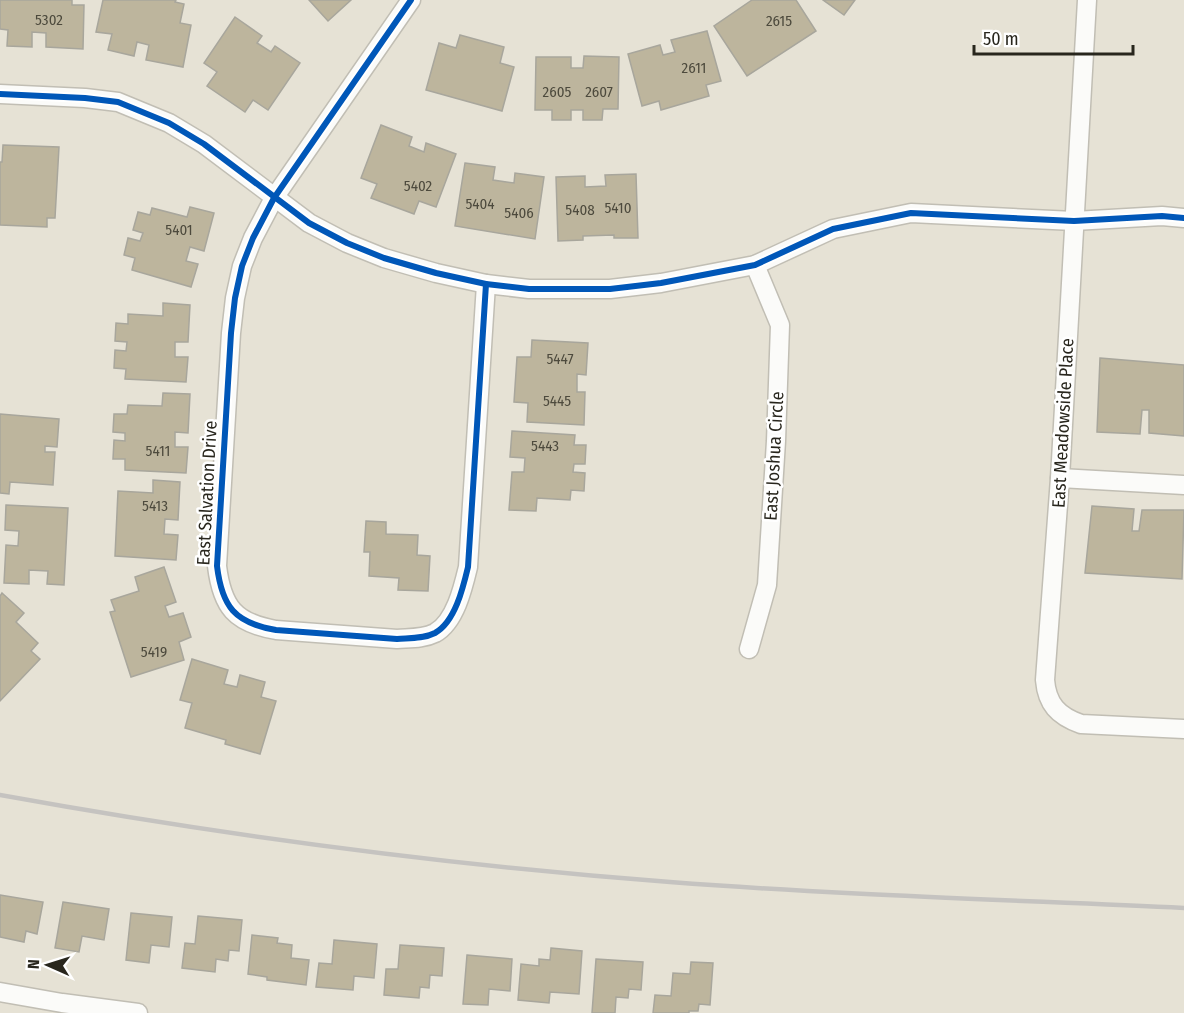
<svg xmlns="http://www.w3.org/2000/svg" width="1184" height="1013" font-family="'Fira Sans Condensed',sans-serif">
	<rect width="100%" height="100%" fill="#e6e2d5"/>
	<g fill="#bdb59d" stroke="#a8a69c" stroke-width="1.5">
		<path d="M0,0h72v5h12l-1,44 -37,-2v-14l-14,-1v15l-25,-1 1,-16 -8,-1z"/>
		<path d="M103,0h73l-1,2 9,2 -4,19 11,2 -8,42 -37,-7 3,-15 -12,-3 -3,14 -26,-6 4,-16 -16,-2z"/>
		<path d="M309,0h42l-23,21z"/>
		<path d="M752,0h44l20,31 -69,45 -33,-50z"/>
		<path d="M823,0h32l-11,15z"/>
		<path d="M235,17l27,19 -5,7 14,9 4,-6 25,17 -32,47 -15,-10 -8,12 -38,-26 10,-14 -13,-9z"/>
		<path d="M707,31l14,50 -15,4 3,11 -48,14 -2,-9 -17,5 -14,-52 32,-9 3,10 12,-3 -4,-12z"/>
		<path d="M460,35l44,12 -4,16 14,4 -12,44 -76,-21 13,-47 17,5z"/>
		<path d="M584,56l35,1 -1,52h-15l-1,11h-19v-10h-12v10h-19v-10h-17l1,-53h35v11h12z"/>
		<path d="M381,125l31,12 -3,9 15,6 2,-9 30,11 -20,53 -17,-6 -5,13 -43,-16 6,-14 -16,-6z"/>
		<path d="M3,145l56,2 -4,71h-8v9l-47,-2v-63h2z"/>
		<path d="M465,163l30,4 -2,13 21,3 1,-10 29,4 -9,62 -80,-13z"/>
		<path d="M636,174l2,64h-24v-3l-31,1v4l-25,1 -2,-64 29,-1v11l21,-1 -1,-11z"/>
		<path d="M190,207l24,6 -10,38 -14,-4 -4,14 12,3 -7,23 -59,-17 3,-12 -11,-3 4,-17 12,3 3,-8 -10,-3 5,-18 12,3 2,-7 35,9z"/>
		<path d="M163,303l27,2 -2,37h-13v15h13l-2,25 -61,-3 1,-10 -12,-1 1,-18 11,1 1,-9 -12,-1 1,-18 12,1v-10l35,2z"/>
		<path d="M532,340l56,3 -2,32 -9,-1v18h8l-1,33 -57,-3 1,-19 -14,-1 3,-45h14z"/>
		<path d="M1100,358l84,7v71l-35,-3v-23h-7l-2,24 -43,-2z"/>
		<path d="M163,393l27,1 -2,39 -13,-1v15h13l-2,26 -61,-3v-11h-12l1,-19 11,1v-8l-12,-1 1,-18h13l1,-9 34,1z"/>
		<path d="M0,414l59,5 -2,28 -12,-1v6h10l-2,33 -43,-3 -1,12 -9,-1z"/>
		<path d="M512,431l63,4 -1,10h12l-1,19h-11l-1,8 12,1 -1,18 -13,-1 -1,10 -33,-2 -1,13 -27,-1 3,-38h12l1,-14 -15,-1z"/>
		<path d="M153,480l27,2 -2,38 -13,-1 -1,15 14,1 -2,25 -61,-4 3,-65 35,2z"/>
		<path d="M6,505l62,3 -4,77 -17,-1 1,-13 -19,-1v14l-25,-1 2,-38 12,1 1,-15 -14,-1z"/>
		<path d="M1092,506l42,3 -2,22h7l3,-21h42l-2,69 -97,-6z"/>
		<path d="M366,521l20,1v12l32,1 -1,20 13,1 -2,35 -30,-1 1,-12 -30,-2 1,-24h-6z"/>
		<path d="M164,567l12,35 -11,4 4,11 14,-4 8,24 -12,5 5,18 -53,17 -21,-65 5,-1 -4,-11 28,-9 -4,-14z"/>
		<path d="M2,593l22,20 -8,9 22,21 -7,8 9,8 -40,42v-105z"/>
		<path d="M192,659l36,11 -4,14 13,3 3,-12 25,7 -4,15 15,4 -16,53 -35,-10 1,-4 -41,-12 7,-25 -12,-3z"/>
		<path d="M0,895l43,7 -6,32 -11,-3 -2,11 -24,-5z"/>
		<path d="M63,902l46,7 -5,31 -22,-4 -3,16 -24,-4z"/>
		<path d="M131,913l41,4 -3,30 -18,-2 -2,18 -23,-3z"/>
		<path d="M198,916l44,4 -3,31 -10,-1 -1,11 -12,-2 -1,13 -33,-4 3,-25 10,1z"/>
		<path d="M252,935l26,3 -1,5 15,2 -1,13 18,2 -3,25 -39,-5v-3l-19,-3z"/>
		<path d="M334,940l43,4 -3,34 -20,-2 -1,14 -37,-3 3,-24 13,1z"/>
		<path d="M400,945l44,3 -2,28 -12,-1 -1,13 -9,-1 -1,11 -35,-3 2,-26h12z"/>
		<path d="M551,948l31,3 -3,43 -29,-2 -1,11 -31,-3 3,-36 18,2v-7l11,1z"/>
		<path d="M467,955l45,4 -2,32 -21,-2 -1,16 -25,-1z"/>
		<path d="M596,959l47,3 -2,28 -12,-1 -1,9 -12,-1 -1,16h-23z"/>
		<path d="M691,962l22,1 -3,42 -11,-1 -1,7h-9v2h-36l2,-18 16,1 2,-23 17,1z"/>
	</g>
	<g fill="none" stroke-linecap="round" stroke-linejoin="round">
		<defs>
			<g id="street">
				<path d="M411,0l-137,198 -21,40 -11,28 -7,32 -4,35 -14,233c5,41 18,57 59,64l121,9c12,-1 26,0 38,-6 20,-11 28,-45 33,-66l18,-283"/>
				<path d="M1087,0l-27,478 -15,202c2,24 13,36 36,44l103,5"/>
				<path d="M0,94l85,4 33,4 51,21 35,21 105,79 38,20 37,15 52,15 50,11 43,5h81l51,-6 94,-18 78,-36 78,-16 163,8 88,-5 22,2"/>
				<path d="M1060,478l124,7"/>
				<path d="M749,649l18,-64 9,-144 4,-116 -25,-60"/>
				<path d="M0,992l62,11 76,10"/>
			</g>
		</defs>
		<use href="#street" stroke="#c1beb4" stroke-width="21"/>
		<use href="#street" stroke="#fbfbf9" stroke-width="18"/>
		<path stroke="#c5c3c0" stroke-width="4.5" d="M0,795c221,40 446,70 670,87 171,13 343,18 514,26"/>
		<defs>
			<g id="cycleway">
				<path d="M411,0l-137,198 -21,40 -11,28 -7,32 -4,35 -14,233c5,41 18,57 59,64l121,9c12,-1 26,0 38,-6 20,-11 28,-45 33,-66l18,-283"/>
				<path d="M0,94l85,4 33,4 51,21 35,21 105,79 38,20 37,15 52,15 50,11 43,5h81l51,-6 94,-18 78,-36 78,-16 163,8 88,-5 22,2"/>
			</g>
		</defs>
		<use href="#cycleway" stroke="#fff" stroke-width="10"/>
		<use href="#cycleway" stroke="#0057b8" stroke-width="6"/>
	</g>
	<g text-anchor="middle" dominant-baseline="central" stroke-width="5" stroke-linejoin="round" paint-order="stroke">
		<g font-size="15" fill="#4d4a3d">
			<text x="49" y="20">5302</text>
			<text x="779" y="21">2615</text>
			<text x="694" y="68">2611</text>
			<text x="557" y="92">2605</text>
			<text x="599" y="92">2607</text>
			<text x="418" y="186">5402</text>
			<text x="480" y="204">5404</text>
			<text x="618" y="208">5410</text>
			<text x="580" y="210">5408</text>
			<text x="519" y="213">5406</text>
			<text x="179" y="230">5401</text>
			<text x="560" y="359">5447</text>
			<text x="557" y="401">5445</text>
			<text x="545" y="446">5443</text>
			<text x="158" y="451">5411</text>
			<text x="155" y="506">5413</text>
			<text x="154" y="652">5419</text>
		</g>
		<g font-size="18" fill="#28261d" stroke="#fff">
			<text transform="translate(1063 423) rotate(-87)">East Meadowside Place</text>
			<text transform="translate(774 456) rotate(-87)">East Joshua Circle</text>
			<text transform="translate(207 493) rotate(-87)">East Salvation Drive</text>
		</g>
	</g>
	<g transform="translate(48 965) rotate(273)" stroke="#ffffff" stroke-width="4.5" paint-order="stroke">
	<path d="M0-4.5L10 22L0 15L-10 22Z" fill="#28261d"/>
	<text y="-9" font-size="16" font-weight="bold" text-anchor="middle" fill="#28261d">N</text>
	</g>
	<path d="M974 45v9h159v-9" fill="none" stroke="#28261d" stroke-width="3"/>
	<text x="983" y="45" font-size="18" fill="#28261d" stroke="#ffffff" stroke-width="4.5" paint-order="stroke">50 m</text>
</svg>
